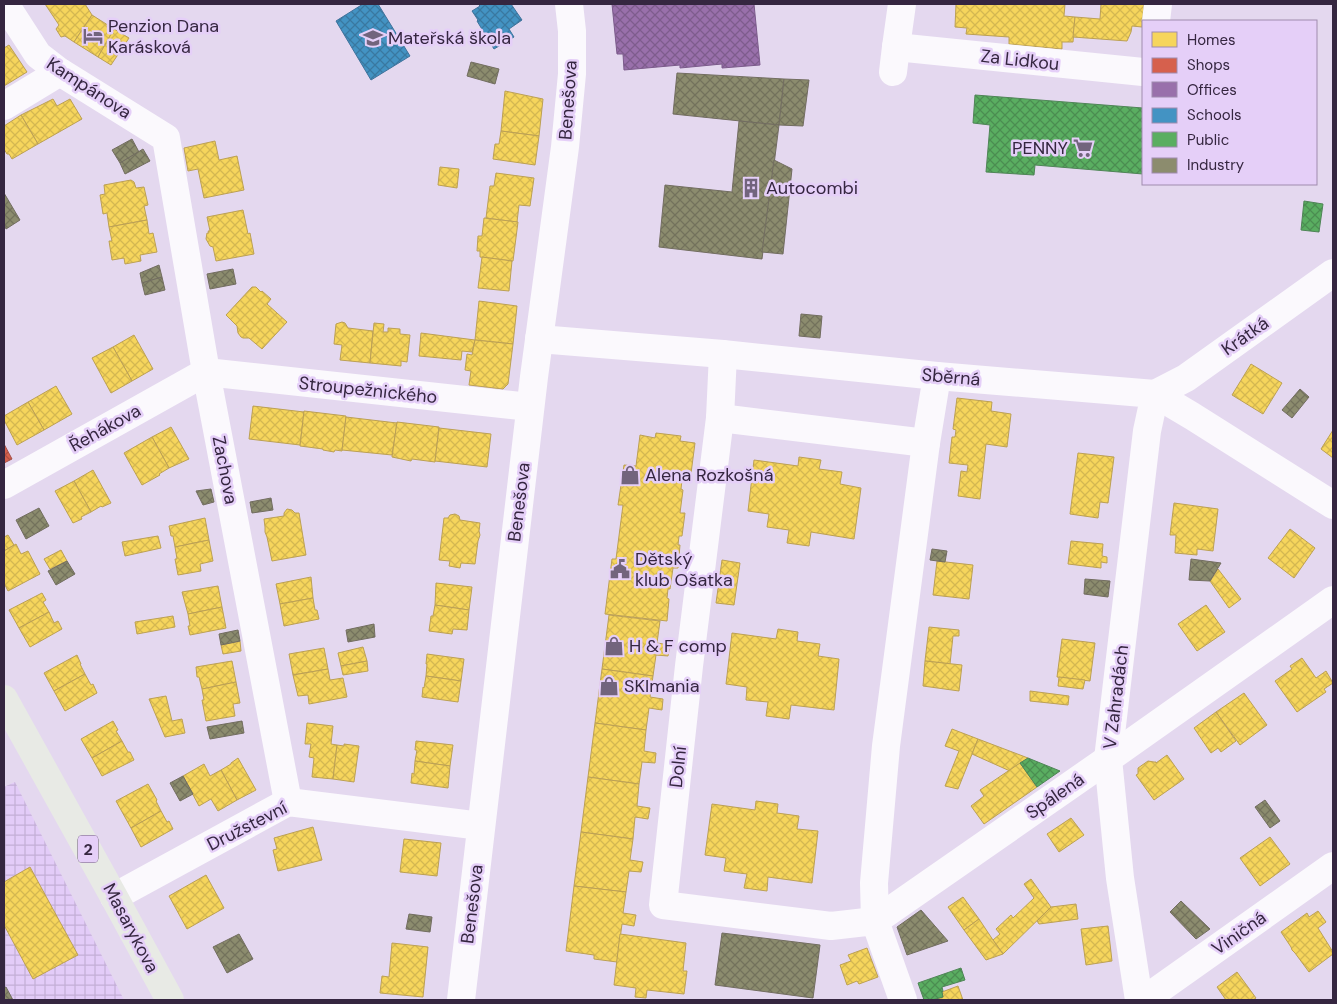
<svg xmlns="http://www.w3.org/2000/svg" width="1337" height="1004" font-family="'DM Sans',sans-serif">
	<defs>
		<pattern id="industrial-grid" width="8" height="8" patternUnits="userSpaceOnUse" patternTransform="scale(1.25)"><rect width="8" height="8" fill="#e3ccf8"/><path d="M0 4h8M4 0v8" fill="none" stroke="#c3afd6"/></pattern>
		<pattern id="homes-cross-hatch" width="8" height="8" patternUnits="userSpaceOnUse" patternTransform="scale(1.25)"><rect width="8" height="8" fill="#f6d55c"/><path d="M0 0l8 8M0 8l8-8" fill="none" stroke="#d4b751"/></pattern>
		<pattern id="shops-cross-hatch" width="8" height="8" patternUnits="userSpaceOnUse" patternTransform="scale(1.25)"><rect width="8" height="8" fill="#d6604d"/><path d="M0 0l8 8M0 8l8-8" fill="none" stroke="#ae4f41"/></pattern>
		<pattern id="offices-cross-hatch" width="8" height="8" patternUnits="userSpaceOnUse" patternTransform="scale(1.25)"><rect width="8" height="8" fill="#9970ab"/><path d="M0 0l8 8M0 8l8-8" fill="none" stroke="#7e5c8d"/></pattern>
		<pattern id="schools-cross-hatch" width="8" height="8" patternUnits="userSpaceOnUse" patternTransform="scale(1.25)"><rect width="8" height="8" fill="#4393c3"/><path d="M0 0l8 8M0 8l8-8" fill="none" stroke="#3978a0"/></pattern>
		<pattern id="public-cross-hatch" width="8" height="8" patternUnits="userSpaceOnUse" patternTransform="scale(1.25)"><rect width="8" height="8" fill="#5aae61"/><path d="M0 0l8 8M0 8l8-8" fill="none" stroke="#4b8d51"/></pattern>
		<pattern id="industry-cross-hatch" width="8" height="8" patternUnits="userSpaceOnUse" patternTransform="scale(1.25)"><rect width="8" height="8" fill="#8c8c6e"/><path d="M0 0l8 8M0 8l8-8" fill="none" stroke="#73725c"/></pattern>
	</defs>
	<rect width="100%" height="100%" fill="#e4d8ef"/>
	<path fill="url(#industrial-grid)" d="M15,782l109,218h-120v-213z"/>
	<g fill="url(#homes-cross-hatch)" stroke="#bca054">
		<path d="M45,4h40l7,11 -18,27 -9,-6 -4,1 -5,-8 3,-4z"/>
		<path d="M956,4h109l-1,12 11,1 -2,25h-11v7l-53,-5v-7l-43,-3 1,-6 -12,-1z"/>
		<path d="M1101,4h43l-2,23 -10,-1 -1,6 -4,9 -54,-4 2,-20 25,2z"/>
		<path d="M92,15l22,14 -16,28 -24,-15z"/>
		<path d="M114,29l15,9 -18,27 -13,-8z"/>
		<path d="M9,45l18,27 -23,14v-38z"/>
		<path d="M505,91l38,8 -4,37 -38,-5z"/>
		<path d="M53,99l4,7 13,-7 12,20 -44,25 -17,-29z"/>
		<path d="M21,115l17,29 -26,15 -3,-5h-2l-3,-5v-23z"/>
		<path d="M501,131l38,5 -4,29 -42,-6 2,-15h4z"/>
		<path d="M215,141l4,19 18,-4 7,34 -40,8 -6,-29 -10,2 -4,-23z"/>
		<path d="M440,167l19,2 -2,19 -19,-3z"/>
		<path d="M496,173l38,5 -4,28 -11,-1 -2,17 -31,-4 4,-32h4z"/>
		<path d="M131,180l3,2 2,6 8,-1 4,18 -4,1 3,14 -38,7 -2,-14 -4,1 -3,-19 5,-1 -1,-9z"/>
		<path d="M243,210l5,24 2,-1 4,21 -38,7 -3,-14 -3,-1 -4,-7 1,-6h2l-1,-2h2l-3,-14z"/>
		<path d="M484,218l34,4 -5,39 -33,-4v-6h-3l1,-15h4z"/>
		<path d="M147,220l2,14 4,-1 4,19 -17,3 1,6 -16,3 -1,-6 -12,2 -3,-19h3l-3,-14z"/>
		<path d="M482,257l30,4 -3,30 -31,-3z"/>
		<path d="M252,287h4l5,5 1,-1 9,8 -4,5 20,18 -25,27 -13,-11h-6l-2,-1 -3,-4 -1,-7 -11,-11z"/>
		<path d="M479,301l38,5 -4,38 -38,-4z"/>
		<path d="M342,322l3,1 3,5 25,3 -3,32 -30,-3 2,-15 -8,-1 2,-20z"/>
		<path d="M374,323l10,1 -1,8h5v-4l12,1v5l10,1 -3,27 -6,-1v5l-31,-3z"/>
		<path d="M421,333l54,7 -3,12 -10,-1 -1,9 -42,-4z"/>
		<path d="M134,335l19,34 -21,12 -19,-34z"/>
		<path d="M475,340l38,4 -5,40 -5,5 -34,-4 2,-14 -6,-1 2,-16 5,1z"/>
		<path d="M113,347l19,34 -21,12 -19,-35z"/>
		<path d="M1251,364l31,19 -19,31 -31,-19z"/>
		<path d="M56,386l16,28 -28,16 -16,-28z"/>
		<path d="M957,398l35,4 -1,9 20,3 -4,33 -21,-3 -6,55 -22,-3 3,-25 6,1 1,-7 -19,-2 3,-26h3l1,-7 -3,-1z"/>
		<path d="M28,402l16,28 -27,15 -13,-25v-4z"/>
		<path d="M253,406l51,6 -4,33 -51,-6z"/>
		<path d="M304,411l42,5 -4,35 -7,-1 -1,2 -11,-2v-1l-23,-3z"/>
		<path d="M346,417l51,6 -5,32 -50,-5z"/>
		<path d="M397,422l42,5 -4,35 -23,-3 -1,2 -19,-4z"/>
		<path d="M171,427l18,32 -20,9 -17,-31z"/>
		<path d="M439,428l52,6 -4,33 -52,-6z"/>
		<path d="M1333,430v28l-12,-9z"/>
		<path d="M656,433l25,3 -1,5 15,2 -5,38 -8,-1 -1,9 2,1 -3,23h5l-3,23h-3l-1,9h2l-2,23h-5l-3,21h-2l-1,9 2,1 -2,22 -62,-7 7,-55h4l7,-54h-5l6,-40 12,1 4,-31 15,3z"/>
		<path d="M152,437l17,31 -10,6 1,1 -18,10 -18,-32z"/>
		<path d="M1078,453l36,4 -6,46 -8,-1 -2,16 -28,-4z"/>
		<path d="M799,457l22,3 -2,9 23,3 -2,12 21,4 -7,51 -43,-7 -2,14 -22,-3 2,-13 -22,-3 2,-13 -21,-3 6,-51 44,6z"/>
		<path d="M93,470l18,33 -9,4 -1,-1 -10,6 -17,-31z"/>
		<path d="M74,481l17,31 -10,5 1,2 -9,4 -18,-32z"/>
		<path d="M1174,503l44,6 -5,42 -16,-2v6l-22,-2 1,-18h-6z"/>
		<path d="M287,509l5,1 3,3h4l7,42 -34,6 -5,-24 -2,-5v-5l-1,-8 20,-3v-3z"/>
		<path d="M455,514l4,2 1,4 20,3 -1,8 1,4 -2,6 -3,23 -14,-1 -1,5 -11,-2 1,-5 -11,-1 5,-42h4l2,-3z"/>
		<path d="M205,518l4,22 -34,7 -2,-11h-2l-2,-10z"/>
		<path d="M1290,529l25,19 -21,30 -26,-20z"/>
		<path d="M8,535l6,10 -10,6v-14z"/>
		<path d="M158,536l3,12 -36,8 -3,-14z"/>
		<path d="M209,540l4,21 -13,3 1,7 -23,4 -3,-16h2l-2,-12z"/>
		<path d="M1071,541l32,3 -1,12 5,1v6l-6,-1v6l-33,-4z"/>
		<path d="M16,544l5,10 7,-3 12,23 -32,17 -4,-8v-32z"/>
		<path d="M61,550l6,11 -17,8 -6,-10z"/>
		<path d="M722,560l18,3 -6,42 -18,-2z"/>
		<path d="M937,561l36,4 -4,34 -36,-4z"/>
		<path d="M1218,569l23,30 -12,9 -19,-27z"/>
		<path d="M311,577l2,21 -33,6 -4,-20z"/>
		<path d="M436,583l36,4 -3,23 -34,-5z"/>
		<path d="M218,586l4,21 -34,7 -6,-22z"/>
		<path d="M42,593l4,7 -3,2 6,10 -30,16 -10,-18z"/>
		<path d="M313,598l2,12h2l2,9 -35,7 -4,-22z"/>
		<path d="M435,605l34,5 -2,20 -14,-1 -1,5 -23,-3 2,-15h2z"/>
		<path d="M1206,605l19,27 -28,19 -19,-27z"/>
		<path d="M222,607l4,21 -36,7 -2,-9h2l-2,-12z"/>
		<path d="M49,612l5,11 4,-2 4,8 -32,18 -11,-19z"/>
		<path d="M609,615l51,6 -3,22 13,2 -2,11 -12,-1 -3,21 -51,-7z"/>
		<path d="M173,616l2,11 -38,7 -2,-12z"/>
		<path d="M929,627l30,3v6h-6l-3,28 -25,-3z"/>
		<path d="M778,629l20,3 -1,9 23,3 -2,12 21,3 -5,51 -43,-5 -2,14 -23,-3 2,-14 -22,-2 1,-13 -21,-3 6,-51 44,6z"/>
		<path d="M1062,639l33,4 -5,38 -33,-4z"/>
		<path d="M240,641l1,10 -18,3 -2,-9z"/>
		<path d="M363,647l4,14 -26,5 -3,-13z"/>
		<path d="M324,648l4,21 -35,6 -4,-21z"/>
		<path d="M427,654l37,5 -3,22 -35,-5 1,-12h-1z"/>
		<path d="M77,655l4,9h-1l5,10 -31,17 -10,-18z"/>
		<path d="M1302,658l14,20 10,-7 7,12 -9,6 2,3 -29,20 -22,-31 17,-12 -2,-3z"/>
		<path d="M232,661l4,21 -34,7 -3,-12h-2l-1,-10z"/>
		<path d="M367,661l1,10 -25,4 -2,-9z"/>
		<path d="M925,661l37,4 -3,26 -36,-5z"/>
		<path d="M328,669l2,11 13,-2 4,19 -38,7 -1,-9 -10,1 -5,-21z"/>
		<path d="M602,669l51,7 -3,21 13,2 -1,11 -13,-2 -3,22 -51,-7z"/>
		<path d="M85,674l6,11 2,-1 4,9 -32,18 -11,-20z"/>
		<path d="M426,676l35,5 -3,21 -36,-5 1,-10 1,1z"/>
		<path d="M1059,677l26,3 -2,9 -25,-3z"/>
		<path d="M236,682l4,21 -7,1 2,12 -29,5 -4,-21h2l-2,-11z"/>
		<path d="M1030,691l39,5 -1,9 -38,-4z"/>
		<path d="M1244,693l23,32 -27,20 -24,-33z"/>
		<path d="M166,696l6,25 10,-2 3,14 -20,4 -16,-38z"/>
		<path d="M1216,712l20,29 -15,11 -3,-4 -7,5 -17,-25z"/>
		<path d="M113,721l5,9 -2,1 6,10 -30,17 -11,-19z"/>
		<path d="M307,723l26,3 -2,18 6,1 -4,34 -21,-2 2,-19 -5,-1 2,-13h-6z"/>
		<path d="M595,723l51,7 -2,21 12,2 -1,10 -13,-1 -3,22 -51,-7z"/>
		<path d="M952,729l26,10 -20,50 -13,-3 14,-35 -14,-5z"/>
		<path d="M978,739l50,19 -18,13 -38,-17z"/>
		<path d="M122,741l6,11h2l4,8 -32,16 -10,-18z"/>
		<path d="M416,741l37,4 -3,21 -35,-5 2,-11h-2z"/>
		<path d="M344,744l15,2 -5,36 -21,-3 4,-34 7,1z"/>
		<path d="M1167,755l17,24 -30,21 -18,-25 2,-1v-6l10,-7 6,1h2v1z"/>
		<path d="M238,758l18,32 -19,10 -16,-30 10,-6v-1z"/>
		<path d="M415,761l35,5 -2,22 -37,-5 1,-10 2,1z"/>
		<path d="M1020,763l17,24 -53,37 -13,-18 13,-10 -4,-6z"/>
		<path d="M204,764l6,12 11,-6 16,30 -19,11 -7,-12 -12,7 -16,-30z"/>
		<path d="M588,777l51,7 -2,22 13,2 -2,11 -13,-2 -2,22 -52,-7z"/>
		<path d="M148,784l9,16 -1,1 5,10 -30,17 -15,-27z"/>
		<path d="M756,801l22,3 -1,9 22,3 -2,13 21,2 -6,52 -44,-6 -1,14 -23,-3 3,-14 -23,-3 2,-13 -21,-3 7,-51 43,6z"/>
		<path d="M161,811l6,11 2,-1 4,8 -32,18 -10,-19z"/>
		<path d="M1071,818l13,17 -25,17 -12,-18z"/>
		<path d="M313,827l9,33 -44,11 -5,-21 4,-1 -3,-11z"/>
		<path d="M581,832l52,7 -3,21 13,2 -2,10 -12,-1 -3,21 -52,-6z"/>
		<path d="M1270,837l20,27 -30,22 -20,-28z"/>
		<path d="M404,839l37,4 -4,33 -37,-4z"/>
		<path d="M30,867l48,88 -45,24 -29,-54v-43z"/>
		<path d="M206,875l18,33 -37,21 -18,-33z"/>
		<path d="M1031,879l20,28 -48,47 -10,-14 7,-6 -4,-5 15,-14 2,3 21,-20 -10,-14z"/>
		<path d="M574,886l52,6 -3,21 13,2 -2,11 -12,-2 -5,38 -23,-3v-4l-28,-4z"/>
		<path d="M963,897l16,22 -15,11 -16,-23z"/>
		<path d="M1076,904l2,15 -39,5 -2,-3 14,-14z"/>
		<path d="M1318,911l8,11 -8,6 15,24v2l-24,18 -14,-19 -3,-3 -1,-3 -10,-15 26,-19 2,4z"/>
		<path d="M979,919l14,21 10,14 -17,6 -22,-30z"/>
		<path d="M1108,926l4,35 -26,4 -5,-36z"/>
		<path d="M620,934l66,9 -3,28h4l-3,23 -37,-4 -1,8 -11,-1 1,-9 -22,-3z"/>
		<path d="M392,943l36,4 -5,50 -43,-4 2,-17 7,1z"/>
		<path d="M867,948l11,29 -19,7 -2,-3 -10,4 -7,-20 11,-4 -3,-6z"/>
		<path d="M1237,972l19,26 -3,2h-27l-9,-13z"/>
		<path d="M958,986l5,14h-27v-1l7,-2 -1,-5z"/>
	</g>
	<path fill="url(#shops-cross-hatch)" stroke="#a64f49" d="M4,444l8,15 -8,4z"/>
	<path fill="url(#offices-cross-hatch)" stroke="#7b5a8b" d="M612,4h142l6,61 -38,3v-4l-42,4v-3l-56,5 -1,-16h-6z"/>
	<g fill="url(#schools-cross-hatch)" stroke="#3f729c">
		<path d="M363,4h15l32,52 -39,24 -35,-59z"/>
		<path d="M478,4h33l11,16 -13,9 5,8 -20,12 -17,-28 1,-1 -6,-9 8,-5z"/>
	</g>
	<g fill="url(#public-cross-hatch)" stroke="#4f8557">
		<path d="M975,95l168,13v66l-108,-9 -1,10 -48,-3 4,-47 -17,-2z"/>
		<path d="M1304,201l19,3 -4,28 -18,-2z"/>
		<path d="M1028,758l32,13 -23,16 -17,-24z"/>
		<path d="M961,968l4,12 -23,7 1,4 -1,1 1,5 -11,3h-8l-6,-17z"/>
	</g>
	<g fill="url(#industry-cross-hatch)" stroke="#726d60">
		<path d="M471,62l28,7 -4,15 -28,-8z"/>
		<path d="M677,73l107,6 -5,46 -106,-11z"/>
		<path d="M784,79l25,1 -6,46 -24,-1z"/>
		<path d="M739,121l40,4 -17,134 -103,-12 6,-62 67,7z"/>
		<path d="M132,139l7,13 -19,11 -8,-13z"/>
		<path d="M143,149l7,12 -25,13 -5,-11z"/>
		<path d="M774,160l18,9 -9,85 -21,-2z"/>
		<path d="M4,193l16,27 -14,9 -2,-5z"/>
		<path d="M159,265l3,12 -20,6 -2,-10z"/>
		<path d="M233,269l3,15 -26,5 -3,-15z"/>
		<path d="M162,277l3,13 -20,5 -3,-12z"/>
		<path d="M801,314l21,2 -2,22 -21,-2z"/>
		<path d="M1300,389l9,8 -17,21 -10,-8z"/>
		<path d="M211,489l3,13 -11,3 -7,-14z"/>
		<path d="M271,498l2,12 -21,3 -2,-11z"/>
		<path d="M39,508l10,18 -23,13 -10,-19z"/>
		<path d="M932,549l15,2 -2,11 -15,-2z"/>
		<path d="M1191,559l30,4 -11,18 -21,-1z"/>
		<path d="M67,561l8,13 -19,11 -8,-14z"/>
		<path d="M1085,579l25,2 -2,16 -24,-3z"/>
		<path d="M374,624l1,13 -27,5 -2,-12z"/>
		<path d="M238,630l2,11 -19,4 -2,-11z"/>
		<path d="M242,721l2,12 -34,6 -3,-12z"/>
		<path d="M183,776l10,18 -13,7 -10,-18z"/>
		<path d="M1265,800l15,21 -10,7 -15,-21z"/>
		<path d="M1181,901l29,28 -14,10 -26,-27z"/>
		<path d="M921,910l27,31 -41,14 -10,-28z"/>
		<path d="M409,914l23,3 -2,15 -24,-3z"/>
		<path d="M722,933l98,12 -7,53 -98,-13z"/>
		<path d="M239,934l14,25 -26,14 -14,-26z"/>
		<path d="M6,987l7,13h-9v-12z"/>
	</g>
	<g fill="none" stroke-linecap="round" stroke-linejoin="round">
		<g stroke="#fbf9fd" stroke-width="28">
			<path d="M5,4l33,51 22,17 106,66 40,234 82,430"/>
			<path d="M902,4l-6,43 247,25"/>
			<path d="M1156,21l2,-17"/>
			<path d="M893,72l3,-25"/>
			<path d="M4,106l56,-34"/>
			<path d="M539,339l184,15 214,22 218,18 37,22 141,89"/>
			<path d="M723,354l-3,64 -31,248 -26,239 168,21 44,-5 233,-162 225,-159"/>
			<path d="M1155,394l31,-16 147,-105"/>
			<path d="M720,418l206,25"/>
			<path d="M4,485l202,-113 324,35"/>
			<path d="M114,897l174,-95 193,24"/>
			<path d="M461,1000l73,-623 31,-230 7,-73v-43l-3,-27"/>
			<path d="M903,1000l-28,-79 -1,-38 12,-137 40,-303 11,-67"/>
			<path d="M1139,1000l-19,-122 -12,-119 39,-328 8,-37"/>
			<path d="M1144,1000l189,-134"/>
		</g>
		<path stroke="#e8eae5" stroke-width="28" d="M4,699l110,198 56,103"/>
	</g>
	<defs>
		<symbol id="hotel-bare" viewBox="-9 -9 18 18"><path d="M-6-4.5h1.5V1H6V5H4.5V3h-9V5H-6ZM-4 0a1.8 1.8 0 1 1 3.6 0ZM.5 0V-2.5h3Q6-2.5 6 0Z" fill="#72647d" stroke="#e5cff8" stroke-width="2.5" paint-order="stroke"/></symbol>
		<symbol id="school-bare" viewBox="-9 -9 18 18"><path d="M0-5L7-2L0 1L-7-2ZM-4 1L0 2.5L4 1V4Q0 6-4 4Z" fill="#72647d" stroke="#e5cff8" stroke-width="2.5" paint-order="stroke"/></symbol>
		<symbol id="supermarket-bare" viewBox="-9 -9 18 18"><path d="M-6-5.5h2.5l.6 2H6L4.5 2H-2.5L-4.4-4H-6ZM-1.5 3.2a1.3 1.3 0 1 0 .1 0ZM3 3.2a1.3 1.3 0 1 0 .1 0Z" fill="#72647d" stroke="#e5cff8" stroke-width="2.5" paint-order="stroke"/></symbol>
		<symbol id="building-bare" viewBox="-9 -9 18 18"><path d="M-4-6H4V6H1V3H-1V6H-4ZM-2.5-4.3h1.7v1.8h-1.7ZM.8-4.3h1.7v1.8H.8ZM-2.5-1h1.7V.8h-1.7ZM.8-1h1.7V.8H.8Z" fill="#72647d" stroke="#e5cff8" stroke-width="2.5" paint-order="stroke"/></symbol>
		<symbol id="shop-bare" viewBox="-9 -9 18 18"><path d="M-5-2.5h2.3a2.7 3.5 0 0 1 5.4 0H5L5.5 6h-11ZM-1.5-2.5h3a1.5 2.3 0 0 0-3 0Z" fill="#72647d" stroke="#e5cff8" stroke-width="2.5" paint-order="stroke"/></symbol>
		<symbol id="civic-bare" viewBox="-9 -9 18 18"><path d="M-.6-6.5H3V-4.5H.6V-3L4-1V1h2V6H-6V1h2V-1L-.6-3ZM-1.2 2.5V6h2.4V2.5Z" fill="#72647d" stroke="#e5cff8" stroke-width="2.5" paint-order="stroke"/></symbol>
	</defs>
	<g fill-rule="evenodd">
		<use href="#hotel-bare" x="79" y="22" width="28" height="28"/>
		<use href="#school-bare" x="359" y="24" width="28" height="28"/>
		<use href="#supermarket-bare" x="1069" y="134" width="28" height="28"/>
		<use href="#building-bare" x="737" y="174" width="28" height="28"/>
		<use href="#shop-bare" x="616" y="461" width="28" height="28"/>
		<use href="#civic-bare" x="606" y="555" width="28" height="28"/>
		<use href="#shop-bare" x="600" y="632" width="28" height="28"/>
		<use href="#shop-bare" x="595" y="672" width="28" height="28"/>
	</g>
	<g text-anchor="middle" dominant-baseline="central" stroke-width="5" stroke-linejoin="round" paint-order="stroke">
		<rect fill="#e5cff8" stroke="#6a5977" stroke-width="1" x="78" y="835.5" width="20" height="27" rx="4"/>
		<g font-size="16" font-weight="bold" fill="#352640">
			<text x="88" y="849">2</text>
		</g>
		<g font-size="18" fill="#352640" stroke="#e5cff8" text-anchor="start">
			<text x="108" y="26">Penzion Dana<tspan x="108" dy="21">Karásková</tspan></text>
			<text x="388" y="38">Mateřská škola</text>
			<text x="1068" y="148" text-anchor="end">PENNY</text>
			<text x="766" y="188">Autocombi</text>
			<text x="645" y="475">Alena Rozkošná</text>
			<text x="635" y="559">Dětský<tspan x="635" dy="21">klub Ošatka</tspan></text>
			<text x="629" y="646">H &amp; F comp</text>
			<text x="624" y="686">SKImania</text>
		</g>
		<g font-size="18" fill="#352640" stroke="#e5cff8">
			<text transform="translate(1020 60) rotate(6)">Za Lidkou</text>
			<text transform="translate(89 88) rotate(33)">Kampánova</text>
			<text transform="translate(568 100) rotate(-86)">Benešova</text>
			<text transform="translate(1245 336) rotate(-35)">Krátká</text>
			<text transform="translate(951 377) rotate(5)">Sběrná</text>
			<text transform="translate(368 390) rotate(6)">Stroupežnického</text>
			<text transform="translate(105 428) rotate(-29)">Řehákova</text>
			<text transform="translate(225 470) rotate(79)">Zachova</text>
			<text transform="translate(519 502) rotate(-83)">Benešova</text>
			<text transform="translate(1116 697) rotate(-83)">V Zahradách</text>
			<text transform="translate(678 767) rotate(-84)">Dolní</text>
			<text transform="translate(1055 796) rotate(-35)">Spálená</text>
			<text transform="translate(247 826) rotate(-27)">Družstevní</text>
			<text transform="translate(472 904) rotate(-83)">Benešova</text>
			<text transform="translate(131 928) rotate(62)">Masarykova</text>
			<text transform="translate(1239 933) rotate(-35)">Viničná</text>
		</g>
	</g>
	<rect width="1337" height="1004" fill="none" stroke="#352640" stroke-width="10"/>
	<rect x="1142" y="20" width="175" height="165" fill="#e5cff8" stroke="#9f8bae"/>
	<rect x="1152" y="32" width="25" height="15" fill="#f6d55c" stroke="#9f8bae"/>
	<text x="1187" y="45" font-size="15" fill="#352640">Homes</text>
	<rect x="1152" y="58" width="25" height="15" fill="#d6604d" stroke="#9f8bae"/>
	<text x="1187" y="70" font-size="15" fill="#352640">Shops</text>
	<rect x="1152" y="82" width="25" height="15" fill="#9970ab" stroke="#9f8bae"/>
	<text x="1187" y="95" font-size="15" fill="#352640">Offices</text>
	<rect x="1152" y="108" width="25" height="15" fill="#4393c3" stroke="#9f8bae"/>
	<text x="1187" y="120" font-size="15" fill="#352640">Schools</text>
	<rect x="1152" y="132" width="25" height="15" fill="#5aae61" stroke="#9f8bae"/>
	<text x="1187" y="145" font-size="15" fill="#352640">Public</text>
	<rect x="1152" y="158" width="25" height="15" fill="#8c8c6e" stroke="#9f8bae"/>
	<text x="1187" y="170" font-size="15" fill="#352640">Industry</text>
</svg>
